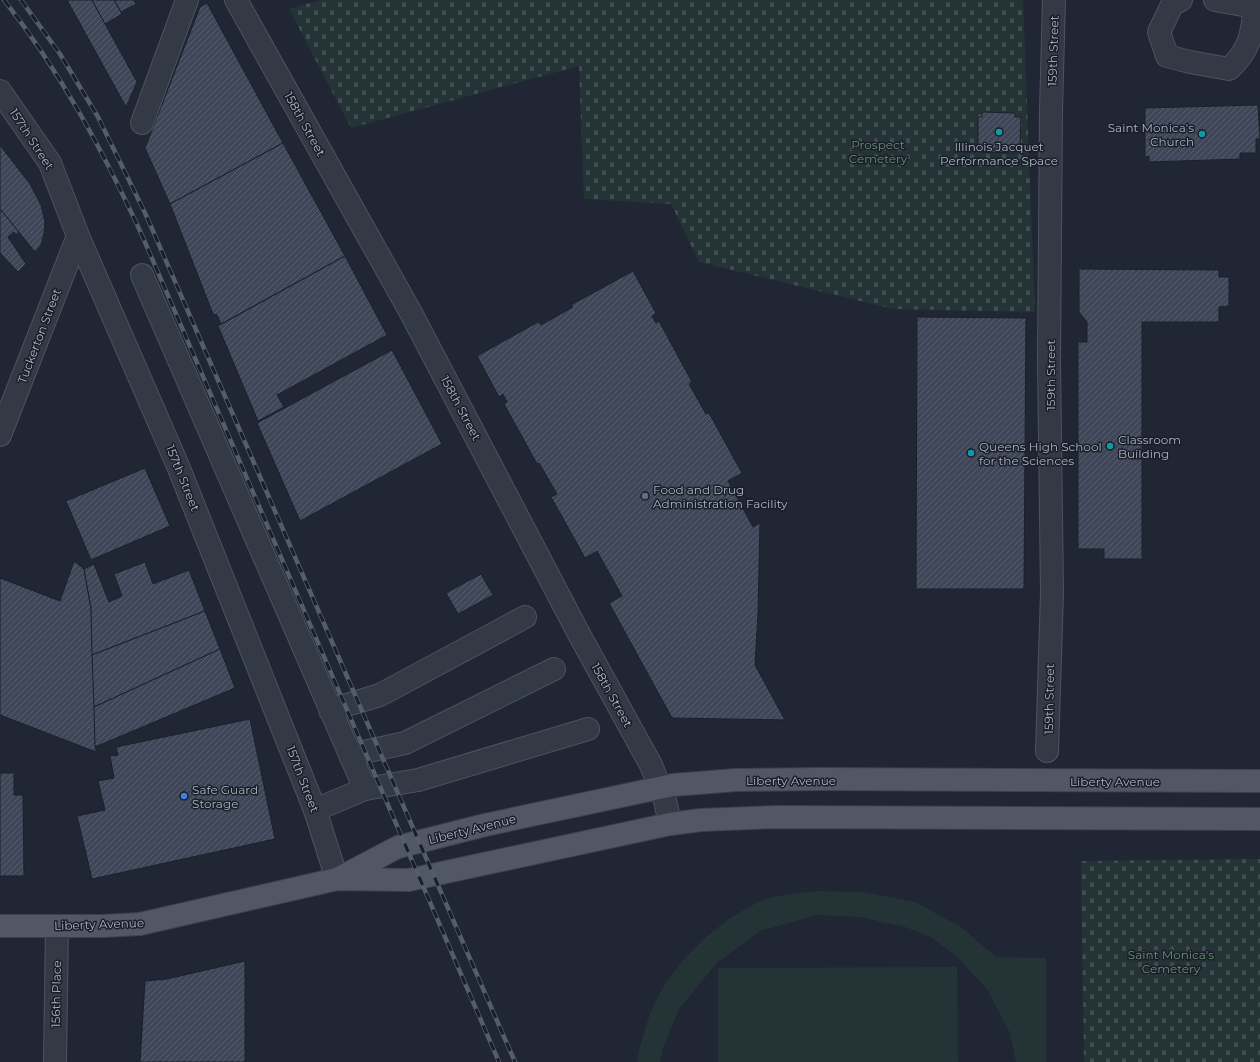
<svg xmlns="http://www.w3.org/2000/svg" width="1260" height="1062" font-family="Montserrat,sans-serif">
	<defs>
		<pattern id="cemetery-stones" width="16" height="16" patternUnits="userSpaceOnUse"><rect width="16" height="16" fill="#233336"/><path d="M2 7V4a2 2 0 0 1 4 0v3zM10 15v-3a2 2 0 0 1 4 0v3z" fill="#404e51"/></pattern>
		<pattern id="building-hatch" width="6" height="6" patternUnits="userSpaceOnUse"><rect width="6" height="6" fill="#3e4657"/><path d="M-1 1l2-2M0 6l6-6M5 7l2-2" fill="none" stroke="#575e6e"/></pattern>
	</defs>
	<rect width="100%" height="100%" fill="#202634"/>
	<g fill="url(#cemetery-stones)">
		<path d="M320,0h703l12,312 -142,-3 -194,-47 -28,-58 -87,-5 -5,-133 -228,62 -62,-119z"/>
		<path d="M1260,859v203h-176l-3,-201z"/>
	</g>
	<g fill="#233336">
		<path d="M815,891l48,1 52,10 46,25 35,30 50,1v104h-30l-6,-29 -23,-44 -31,-33 -25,-19 -26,-10 -45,-10 -43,-2 -57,16 -43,32 -38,46 -16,39 -3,14h-23c3,-18 8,-36 15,-53 19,-45 67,-91 112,-109 15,-6 35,-6 51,-9z"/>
		<path d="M957,967l1,95h-240v-94z"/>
	</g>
	<g fill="url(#building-hatch)" stroke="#1b202b">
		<path d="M67,0h25l45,82 -11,25z"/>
		<path d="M92,0h22l8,14 -17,10z"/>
		<path d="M114,0h20l2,4 -15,8z"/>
		<path d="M207,3l76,140 -113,61 -25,-56 55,-141z"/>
		<path d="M1258,105l2,34h-4v14h-16v6l-91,3v-6l-4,1v-49z"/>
		<path d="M982,112l33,1v4h6l-1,30h-5v6l-33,-1v-5h-4v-30h4z"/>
		<path d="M283,143l62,113 -124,68 -4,-9 -4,-1 -43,-110z"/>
		<path d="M0,145l30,39 11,21 4,17 -1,11 -3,12 -6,7 -35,-43z"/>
		<path d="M0,209l19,23 -3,3 -2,-3 -6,5 18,27 -8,8 -18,-19z"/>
		<path d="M345,256l42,79 -110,60 7,12 -26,14 -40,-95z"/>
		<path d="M1079,269l140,1v7h10v29l-10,1v15h-77v237h-38v-10h-26v-207h9v-20l-8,-10z"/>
		<path d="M633,271l23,42 -4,3 4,7 3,-2 33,61 -3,2 17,30 3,-1 33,60 -14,8 25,46 7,-4 -2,91 -3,51 30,55 -113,-2 -63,-115 13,-7 -25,-45 -12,7 -34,-61 6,-3 -18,-31 -2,1 -33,-60 3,-2 -4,-8 -4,3 -22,-41 61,-34 3,3 32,-18 -2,-2z"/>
		<path d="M917,317l109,1 -2,271h-108z"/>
		<path d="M392,350l50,94 -142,77 -43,-98z"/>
		<path d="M145,468l25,58 -79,34 -25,-59z"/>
		<path d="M74,561l10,8 7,39 5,144 -96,-37v-137l60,23z"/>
		<path d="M145,562l8,22 36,-14 16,41 -113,44 -1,-47 -7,-39 10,-5 15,38 13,-6 -8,-22z"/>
		<path d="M481,574l12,21 -35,19 -12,-21z"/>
		<path d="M205,611l15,38 -126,58 -2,-52z"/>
		<path d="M220,649l15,39 -140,59 -1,-40z"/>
		<path d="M250,719l25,120 -183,40 -15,-63 28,-6 -7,-29 16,-3 -4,-22 8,-1 -2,-8z"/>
		<path d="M0,773h14v22h9l1,81h-24z"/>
		<path d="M245,961v101h-105l5,-81 22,-2z"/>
	</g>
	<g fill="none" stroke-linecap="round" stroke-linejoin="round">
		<defs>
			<g id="minor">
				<path d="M236,0l175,313 169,323 71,129 14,35 5,24"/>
				<path d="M1181,0l-9,5 -13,27 8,24 23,6 39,7c21,-19 23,-35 26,-62"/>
				<path d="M1215,0l45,8"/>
				<path d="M0,91l50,72 28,73 100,230 137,344 22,69"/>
				<path d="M142,123l45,-123"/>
				<path d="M142,275l223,514 -50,21"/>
				<path d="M0,435l78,-199"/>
				<path d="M330,710l50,-15 145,-78"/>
				<path d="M1047,751l5,-158 -3,-233 2,-249 3,-111"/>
				<path d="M350,755l55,-12 149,-74"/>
				<path d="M365,789l53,-9 170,-51"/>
				<path d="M55,1062l2,-136"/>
			</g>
			<g id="major">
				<path d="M339,878l59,-31 87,-22 188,-40 63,-5 84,-1 440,2"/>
				<path d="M0,926h103l37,-2 197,-45 72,1 261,-56 31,-4 76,-3 483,2"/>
			</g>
		</defs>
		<use href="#minor" stroke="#4d5360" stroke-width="24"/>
		<use href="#major" stroke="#3c424e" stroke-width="24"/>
		<use href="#minor" stroke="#333945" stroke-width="22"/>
		<use href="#major" stroke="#515765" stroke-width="22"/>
		<defs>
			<g id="rail">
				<path d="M4,0c56,71 99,151 137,233l358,829"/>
				<path d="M21,0l39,54 38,63 48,98 369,847"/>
			</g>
		</defs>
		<use href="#rail" stroke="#555c6c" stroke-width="4.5"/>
		<use href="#rail" stroke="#191e29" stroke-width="3" stroke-dasharray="9" stroke-linecap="butt"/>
	</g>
	<g fill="#0f9aa8" stroke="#191e29" stroke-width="1.5">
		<circle cx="999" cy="132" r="4"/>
		<circle cx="1202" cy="134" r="4"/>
		<circle cx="1110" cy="446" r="4"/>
		<circle cx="971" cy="453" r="4"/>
	</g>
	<circle fill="#5c6f8a" stroke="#191e29" stroke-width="1.5" cx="645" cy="496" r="4"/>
	<circle fill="#3f7fe0" stroke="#191e29" stroke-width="1.5" cx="184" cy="796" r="4"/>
	<g text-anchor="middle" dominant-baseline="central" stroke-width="3" stroke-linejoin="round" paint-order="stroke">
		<g font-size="12" fill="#adb3c2" stroke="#191e29">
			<text transform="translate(1053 51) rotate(-88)">159th Street</text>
			<text transform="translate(305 124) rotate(61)">158th Street</text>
			<text transform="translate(32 139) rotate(57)">157th Street</text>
			<text transform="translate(39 336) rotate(-69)">Tuckerton Street</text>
			<text transform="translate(1050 375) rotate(-90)">159th Street</text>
			<text transform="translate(461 408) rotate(62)">158th Street</text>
			<text transform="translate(183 478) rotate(68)">157th Street</text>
			<text transform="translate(612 695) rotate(61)">158th Street</text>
			<text transform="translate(1049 699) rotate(-89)">159th Street</text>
			<text transform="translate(303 779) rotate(69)">157th Street</text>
			<text x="791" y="780">Liberty Avenue</text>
			<text x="1115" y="781">Liberty Avenue</text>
			<text transform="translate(472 829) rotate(-14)">Liberty Avenue</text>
			<text transform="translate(99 924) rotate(-2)">Liberty Avenue</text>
			<text transform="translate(56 994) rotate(-89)">156th Place</text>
		</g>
		<g font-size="12" fill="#adb3c2" stroke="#191e29" text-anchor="start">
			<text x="1194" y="127" text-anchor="end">Saint Monica's<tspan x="1194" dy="14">Church</tspan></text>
			<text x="999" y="146" text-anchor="middle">Illinois Jacquet<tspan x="999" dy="14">Performance Space</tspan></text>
			<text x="1118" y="439">Classroom<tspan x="1118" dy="14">Building</tspan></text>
			<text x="979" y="446">Queens High School<tspan x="979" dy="14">for the Sciences</tspan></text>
			<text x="653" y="489">Food and Drug<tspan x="653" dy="14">Administration Facility</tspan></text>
			<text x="192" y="789">Safe Guard<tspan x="192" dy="14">Storage</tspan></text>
		</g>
		<g font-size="12" fill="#669174" stroke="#191e29">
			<text x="878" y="144">Prospect<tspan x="878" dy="14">Cemetery</tspan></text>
			<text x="1171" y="954">Saint Monica's<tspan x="1171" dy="14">Cemetery</tspan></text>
		</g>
	</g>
</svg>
